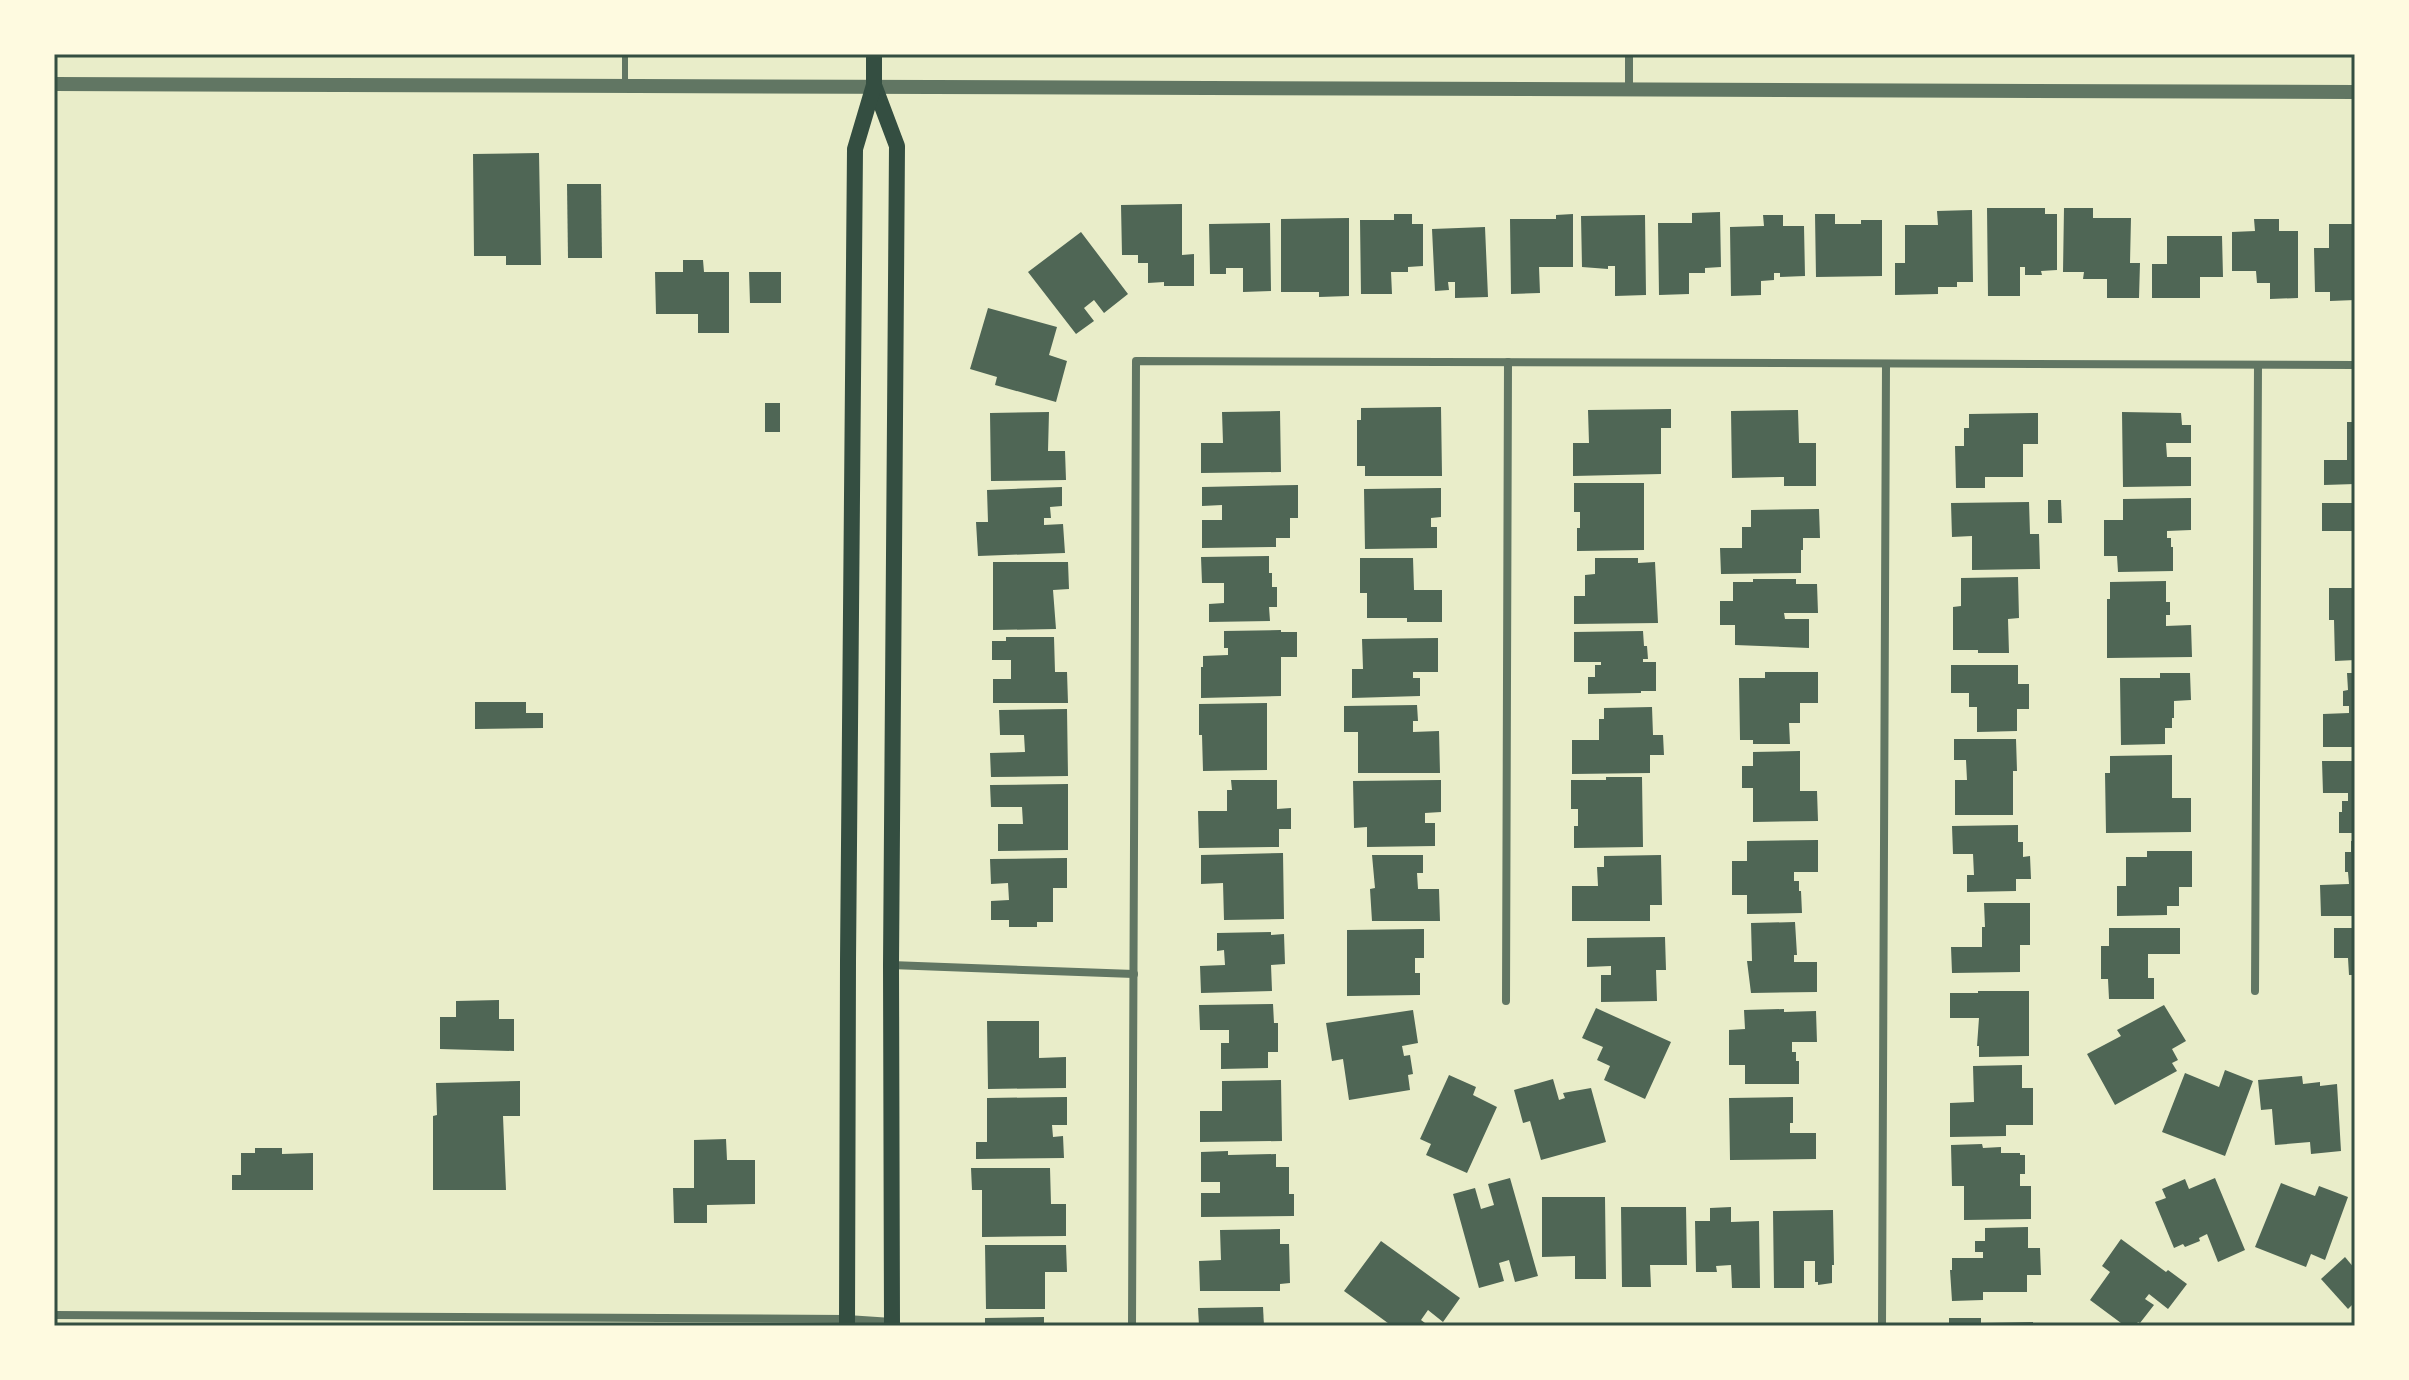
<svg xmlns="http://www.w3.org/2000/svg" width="2409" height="1380" font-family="'Alegreya Sans',sans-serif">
	<rect width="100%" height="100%" fill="#e9edc9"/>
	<g fill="#4f6655">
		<path d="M539,153l2,112h-35v-9h-32l-1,-102z"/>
		<path d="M567,184h34l1,74h-34z"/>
		<path d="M1182,204v51l12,-1v32h-30v-4l-16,1v-20h-10v-8h-16l-1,-50z"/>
		<path d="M1987,208h58v6h12v56l-16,1 1,4h-17v-8h-5v29h-32z"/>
		<path d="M2064,208h29v10h38l-1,45h10l-1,35h-32v-19h-24l1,-7h-21z"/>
		<path d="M1972,210l1,72h-16v5h-19v7l-43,1v-32h10v-38h33l-1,-14z"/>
		<path d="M1720,212l1,55 -16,1v5h-16v21l-30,1 -1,-72h34v-10z"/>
		<path d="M1394,214h18v10h11v42l-15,1v5h-17l1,22h-31l-1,-74h34z"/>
		<path d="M1573,214v53h-34l1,26 -29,1 -1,-75h46v-4z"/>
		<path d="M1815,214h20v10h26v-4h21v56l-66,1z"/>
		<path d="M1645,215l1,80 -31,1v-30h-7v3l-26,-2 -1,-51z"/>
		<path d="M1763,215h20v11h21l1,50 -25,1v-4h-6v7l-13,1v14l-30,1 -1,-69 34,-1z"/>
		<path d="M1349,218v78l-30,1v-5h-38v-73z"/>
		<path d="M2254,219h25v12h19v67l-28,1v-16h-13l-1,-12h-24v-39l23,-1z"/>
		<path d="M1270,223l1,68 -28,1v-24h-17v6h-16l-1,-50z"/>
		<path d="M2329,224h26v76l-25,1v-9h-15l-1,-44h15z"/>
		<path d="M1485,227l3,70 -33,1v-16h-7l1,8 -14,1 -3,-62z"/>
		<path d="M1081,232l47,62 -24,19 -10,-13 -10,8 10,13 -18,13 -48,-62z"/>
		<path d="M2167,236h55l1,41h-23v21h-48v-34h15z"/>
		<path d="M683,260h20l1,12h25v61h-31v-19h-42l-1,-42h28z"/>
		<path d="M749,272h32v31h-31z"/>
		<path d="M988,308l69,19 -8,28 18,6 -11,41 -61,-17 2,-8 -27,-8z"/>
		<rect x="765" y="403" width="15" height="29"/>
		<path d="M1441,407l1,69h-77v-10h-8v-46h4v-12z"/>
		<path d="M1671,409v19h-10v46l-88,2v-33h16l-1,-33z"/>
		<path d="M1798,410l1,33h17v43h-32v-9l-52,1 -1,-67z"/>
		<path d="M1280,411l1,61 -80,1v-30h22l-1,-31z"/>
		<path d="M1049,412l-1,39h17l1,29 -75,1 -1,-68z"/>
		<path d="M2122,412l59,1 1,12h9v18h-25l1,14h24v29l-68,1z"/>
		<path d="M2038,413v31h-15v33h-38v11h-29l-1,-42h9v-18h5v-14z"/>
		<path d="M2347,422h8v62l-31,1v-25h23z"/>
		<path d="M1574,483h70v67l-67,1v-23h3v-16h-6z"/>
		<path d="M1298,485v33h-8v20h-14v9l-74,1v-28h20v-15l-20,1v-19z"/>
		<path d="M1062,487v19l-12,1 1,11h-7v7l19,-1 2,29 -87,3 -2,-34h12l-1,-32z"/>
		<path d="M1441,488v29l-10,1v9h6v21l-72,1 -1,-60z"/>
		<path d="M2191,498v32l-24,1v7h4v9h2v24l-55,1 -1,-16h-13v-36h19v-21z"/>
		<path d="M2048,500h13l1,23h-14z"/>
		<path d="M2029,502l1,32h9l1,35 -68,1v-34l-20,1 -1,-34z"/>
		<rect x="2322" y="503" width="33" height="28"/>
		<path d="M1819,509l1,29h-17v12h-2v23l-80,1 -1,-26h22v-21h9v-17z"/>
		<path d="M1269,556v17h3v14h5v20h-8l1,14 -61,1v-18l15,-1v-20h-22l-1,-26z"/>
		<path d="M1360,558h53l1,32h28v32h-35v-4h-40v-25h-7z"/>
		<path d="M1595,558h43v5l17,-1 3,61 -84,1v-28h11v-21l10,-1z"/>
		<path d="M993,562h75l1,27 -16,1 3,39 -63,1z"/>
		<path d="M2018,577l1,41 -11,1 1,34h-31v-3h-25v-43l8,-1v-28z"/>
		<path d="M1753,579h43v5h21l1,29h-34l1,6h24v29l-74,-3v-20h-15v-24h13v-19h20z"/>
		<path d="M2166,581v21h4v13h-4v11l25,-1 1,32 -85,1v-59h3v-17z"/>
		<path d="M2329,588h26v72l-20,1 -1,-41h-5z"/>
		<path d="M1281,630v2h16v25h-16v39l-80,2v-31h2v-11l25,-1v-7h-4v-17z"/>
		<path d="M1643,631l1,15h3l1,13h-5v3h13v29h-15v2l-53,1v-17h7v-12h6v-3h-27v-30z"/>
		<path d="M1006,637h48l1,35h12l1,31h-75v-24h18v-19h-19v-19h14z"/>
		<path d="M1438,638v34h-25v6h7v18l-68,2v-29h11l-1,-30z"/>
		<path d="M1951,665h67v19h11v25h-12v22l-40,1v-25h-8v-14h-18z"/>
		<path d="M1765,672h53v31h-18v20h-11l1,21h-37v-4h-13l-1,-62h26z"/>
		<path d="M2160,673h30l1,27 -17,1v17h-2v10h-7v16l-44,1 -1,-67h40z"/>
		<path d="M2347,673h8v74h-32v-33l26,-1v-7h-6v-15l5,-1z"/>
		<path d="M475,702h51v11h17v15l-68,1z"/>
		<path d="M1267,703v67l-64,1 -1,-36h-3v-31z"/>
		<path d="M1417,705l1,16h-5v11l26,-1 1,42h-82v-41h-14v-26z"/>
		<path d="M1652,707l1,28h10l1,20h-14v18l-78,1v-34h27v-21h5v-11z"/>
		<path d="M1067,709l1,67 -77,1 -1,-24 35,-1 -1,-17h-24l-1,-25z"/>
		<path d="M1954,739h62l1,32h-4v44h-58v-35h12l-1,-20h-12z"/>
		<path d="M1800,751v40h17l1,30 -65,1v-34h-11v-22h11v-14z"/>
		<path d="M2172,755v43h19v34l-85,1 -1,-60h5v-17z"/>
		<path d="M2322,761h33v72h-16v-21h3v-11h6v-8h-25z"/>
		<path d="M1606,777h36l1,70 -69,1v-22h4v-17h-7v-29h35z"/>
		<path d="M1231,780h46v29l14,-1v21h-12v18l-80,1 -1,-37h29v-21h5z"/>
		<path d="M1441,780v32l-16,1v10h10v23l-68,1v-20l-13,1 -1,-47z"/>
		<path d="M1068,784v66l-70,1v-27h25l-1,-17h-31l-1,-22z"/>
		<path d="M2018,825v17h5v15l7,-1 1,23h-15v12l-49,1v-17h7l-1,-21h-20l-1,-28z"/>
		<path d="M1818,840v32h-24v9h5v10h2l1,22 -55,1v-19h-15v-34h15v-20z"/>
		<path d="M2351,841h4v75h-34l-1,-31 29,-1 -1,-12h-3v-20h6z"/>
		<path d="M2147,851h45v36h-13v19h-12v9l-50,1v-30h9v-29h21z"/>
		<path d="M1283,853l1,66 -60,1 -1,-37 -22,1v-29z"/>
		<path d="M1372,855h51v18h-6l1,16h21l1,32h-68l-2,-32 5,-1z"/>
		<path d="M1661,855l1,50h-12v16h-78v-35h26l-1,-19h7v-11z"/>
		<path d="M1067,858v30h-14v34h-16v5h-28v-7h-18v-19l18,-1 -1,-17 -17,1 -1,-25z"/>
		<path d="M1984,903h46v42h-10v27l-68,1 -1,-26h31v-20h3z"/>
		<path d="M1795,922l2,33h-3v7h23v30l-66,1 -4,-32h5l-1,-38z"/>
		<path d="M2109,928h71v26h-32v24h6v21h-45l-1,-20h-7v-33h8z"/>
		<path d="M2334,928h21v47h-6l-1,-17h-14z"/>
		<path d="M1424,929v29h-9v15h5v22l-73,1v-66z"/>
		<path d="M1271,932v3l13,-1 1,30 -14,1 1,26 -71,2 -1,-27 25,-1 -1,-15 -7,1v-18z"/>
		<path d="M1665,937l1,33h-10l1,31 -56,1v-27h10v-9l-24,1v-29z"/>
		<path d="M1978,991h51v65l-50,1v-11h-2l2,-28h-29v-25h28z"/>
		<path d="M499,1000v19h15v32l-74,-2v-32h16v-16z"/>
		<path d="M1273,1004l1,19h4v29h-10v16l-47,1v-26h8v-13h-29l-1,-25z"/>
		<path d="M2164,1005l22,36 -14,8 6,11 -6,3 5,8 -62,34 -28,-51 34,-18 -4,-6z"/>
		<path d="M1596,1008l75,34 -26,57 -41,-19 6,-14 -13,-6 6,-13 -21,-9z"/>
		<path d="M1784,1009v3l32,-1 1,31h-25v10h4v9h3v23h-54v-19h-16v-35l16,-1 -1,-19z"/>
		<path d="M1413,1010l5,33 -16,3 2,10 6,-1 3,19 -5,1 2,15 -61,10 -6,-41 -11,2 -6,-38z"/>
		<path d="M987,1021h52v37l27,-1v31l-78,1z"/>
		<path d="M2022,1065v23h11v37h-27v11l-56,1v-34l24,-1 -1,-36z"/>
		<path d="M2225,1070l28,11 -28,75 -63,-24 23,-59 34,14z"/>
		<path d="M1449,1075l27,12 -3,8 24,12 -30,66 -41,-18 5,-11 -11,-5z"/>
		<path d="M2302,1076l1,8 17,-2v4l17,-2 4,67 -30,3 -1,-12 -35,3 -3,-36 -11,1 -3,-30z"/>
		<path d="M1553,1079l6,21 6,-2 -2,-5 28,-5 15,54 -65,18 -11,-39 -7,2 -9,-33z"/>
		<path d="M1281,1080l1,61 -82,1v-31h22v-30z"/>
		<path d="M520,1081v35h-17l3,74h-73v-74l4,-1 -1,-32z"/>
		<path d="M1067,1097v28h-15l1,12 10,-1 1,22 -88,1v-17h11v-44z"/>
		<path d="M1793,1097v26h-3v10h26v26l-86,1 -1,-62z"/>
		<path d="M726,1139l1,21h28v44l-48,1v18h-33l-1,-35h21v-48z"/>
		<path d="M1982,1144l1,4 18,-1v6h19v2h5v19h-5v12h11v33l-67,1v-34h-12l-1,-41z"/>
		<path d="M255,1148h27v6l31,-1v37h-81v-15h9v-22h14z"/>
		<path d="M1228,1151v4l48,-1v13h13v27h5v22l-93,1v-24h19v-11h-19v-30z"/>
		<path d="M971,1168h79l1,36h15v32l-84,1v-47h-10z"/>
		<path d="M1510,1178l28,98 -23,6 -6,-22 -10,3 5,18 -25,7 -26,-94 22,-6 6,21 13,-4 -6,-21z"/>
		<path d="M2215,1178l30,72 -27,12 -11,-28 -8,4 1,3 -15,6 -2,-3 -9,4 -19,-46 11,-4 -4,-9 23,-10 4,10z"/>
		<path d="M2281,1183l34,13 4,-10 29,11 -23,63 -14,-6 -5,13 -51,-20z"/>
		<path d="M1542,1197h63l1,82h-31v-23l-33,1z"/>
		<path d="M1621,1207h65l1,58h-37l1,22h-29z"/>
		<path d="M1731,1207v15l28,-1 1,67h-28l-1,-23 -15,1 1,6h-21l-1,-51h15v-13z"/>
		<path d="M1833,1210l1,55h-2v18l-14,2v-3h-3v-21h-11v27h-30l-1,-77z"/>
		<path d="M2028,1227v21h12l1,27h-14v17h-44v8l-31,1 -2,-31h2v-12h31v-6h-8v-11h10v-13z"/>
		<path d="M1280,1229v15h9l1,39 -10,1v7h-80l-1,-30 22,-1 -1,-30z"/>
		<path d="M2121,1239l45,33 2,-2 19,14 -19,25 -19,-15 -4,5 9,6 -14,18 -2,-1 -3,4h-10l-35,-26 20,-28 -8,-6z"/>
		<path d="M1381,1241l79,57 -17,24 -15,-12 -7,10 8,6h-37l-48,-35z"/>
		<path d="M985,1245h81l1,27h-22v37h-59z"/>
		<path d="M2345,1257l10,12v33l-7,7 -27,-30z"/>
		<path d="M1263,1307l1,19h-65l-1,-18z"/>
		<path d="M1044,1317v9h-59v-8z"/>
		<path d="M1949,1318h32v5l52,-1v4h-84z"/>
	</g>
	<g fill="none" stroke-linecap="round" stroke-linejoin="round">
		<path stroke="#617663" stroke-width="6" d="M625,85v-31"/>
		<g stroke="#617663" stroke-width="8">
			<path d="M1629,89v-35"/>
			<path d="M891,965l243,9"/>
			<path d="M2255,991l3,-626"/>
			<path d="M1506,1001l2,-639"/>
			<path d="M54,1315l793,4 45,3"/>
			<path d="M1132,1326l4,-965 1219,4"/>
			<path d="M1882,1326l4,-962"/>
		</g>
		<path stroke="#617663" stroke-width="14" d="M54,84l2301,8"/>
		<g stroke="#344e41" stroke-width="16">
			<path d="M874,85l23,61 -6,819 1,361"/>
			<path d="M847,1326l1,-365 7,-812 19,-64v-31"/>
		</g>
	</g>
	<rect width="2409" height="1380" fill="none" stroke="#fefae0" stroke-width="112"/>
	<rect x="56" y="56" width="2297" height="1268" fill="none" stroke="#344e41" stroke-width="3"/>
</svg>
